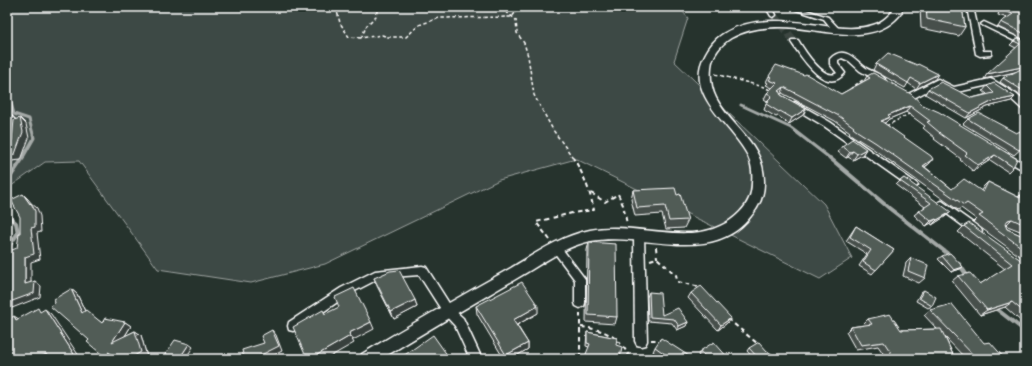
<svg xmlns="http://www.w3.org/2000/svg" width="1032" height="366" font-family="'Indie Flower',sans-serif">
	<rect width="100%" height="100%" fill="#26332d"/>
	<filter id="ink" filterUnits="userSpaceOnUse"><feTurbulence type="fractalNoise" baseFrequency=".025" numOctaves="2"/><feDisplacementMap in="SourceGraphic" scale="8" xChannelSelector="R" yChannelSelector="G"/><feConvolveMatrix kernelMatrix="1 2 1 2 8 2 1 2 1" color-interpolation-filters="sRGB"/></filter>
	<g filter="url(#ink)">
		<path fill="#3e4944" stroke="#9ea4a2" d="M7,7h672l9,11 -14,43 150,143 28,54 -32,21 -244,-120 -77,21 -174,84 -74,19 -93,-14 -79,-108 -34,1 -38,27z"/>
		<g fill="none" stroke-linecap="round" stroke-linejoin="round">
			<g stroke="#a4a9a7" stroke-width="3">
				<path d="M7,14l3,1 -3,37"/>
				<path d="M7,89l7,25 15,5 5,19 -12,21"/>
				<path d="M741,105l50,23 40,31"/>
			</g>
			<g stroke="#a4a9a7" stroke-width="4">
				<path d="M830,158l59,50 63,49"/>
				<path d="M7,182l16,-24"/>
				<path d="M7,215l9,8 2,10 -11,16"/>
				<path d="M959,264l9,13"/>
				<path d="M994,307l31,24"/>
			</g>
			<path stroke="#3c4742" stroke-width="8" stroke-dasharray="8 4" stroke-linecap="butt" d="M773,15l22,27"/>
			<defs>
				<g id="street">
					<path d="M771,7h6l-3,4 2,4 -1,1 -2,1 -2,-1 -3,-5z"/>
					<path d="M787,7h10l31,10 13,14 -2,2h-4l-11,-14z"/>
					<path d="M967,7h6l10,44h8v4l-11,1 -4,-2z"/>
					<path d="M984,22l41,19v5l-43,-21 -1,-1z"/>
					<path d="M792,40h6c6,10 26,42 39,33l-7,-9v-5c14,-15 25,1 36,9 6,4 14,5 19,11l-4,3 -3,-1 -18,-10 -11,-10 -7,-3 -4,2v4l7,9c-20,24 -44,-17 -54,-31z"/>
					<path d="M938,79l16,8 36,-8 3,1 23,14 9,8v8l-3,-1 -12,-11 -21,-13 -36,8 -15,-8 -24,13h-6l-1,-2 1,-2z"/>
					<path d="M795,102l35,20 86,61 2,2 -2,2h-6l-86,-61 -32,-19 -1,-2 1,-2z"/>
					<path d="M7,114l3,1 8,8 -2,13 -3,1 -4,-3 1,-10 -3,-1z"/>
					<path d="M1005,153l20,11v7l-23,-13 -1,-2z"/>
					<path d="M942,201l38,27 2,3 -2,3 -3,1 -3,-1 -35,-26 -2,-3 2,-3z"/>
					<path d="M639,232l3,1 2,3 3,105 -2,4 -4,1 -4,-1 -2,-4 -1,-105 2,-3z"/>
					<path d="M557,245l3,1 25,33v24l-1,3 -4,2 -4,-2 -1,-3v-23l-21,-28 -2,-3 2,-3z"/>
					<path d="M422,266l4,1 26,41 11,10 19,41h-12l-15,-33 -11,-12 -25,-39 -39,3 -31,16 -52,36 -4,1 -4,-1 -1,-4 1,-4 52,-34 34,-17z"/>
				</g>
				<path id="secondary" d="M892,7h10c0,7 -3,9 -7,13 -29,27 -79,7 -114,7 -17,0 -35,2 -50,11 -10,6 -19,17 -20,29 -1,11 0,21 5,31 16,31 49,45 48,85 0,12 -5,24 -13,33 -39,51 -108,15 -160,25 -26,5 -49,23 -72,36 -46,27 -93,54 -138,82h-21l2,-5c49,-30 99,-58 149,-86 25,-15 50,-32 79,-38 50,-10 110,23 150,-18 8,-8 12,-18 12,-29 1,-10 0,-18 -4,-27 -15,-31 -65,-61 -43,-101 4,-8 10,-16 18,-21 30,-19 69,-13 102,-8 15,2 33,4 48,-1 8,-2 13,-7 19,-13z"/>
			</defs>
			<use href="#street" stroke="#fff" stroke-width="3"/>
			<use href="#secondary" stroke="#fff" stroke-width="3"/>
			<g stroke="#fff" stroke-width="1.5" stroke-dasharray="3.5 2.5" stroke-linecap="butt">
				<path d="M336,7l4,16 9,14 12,1 21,-3 6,2h18l13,-12 20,-7 73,-1 7,-10"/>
				<path d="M495,7l9,3 12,10 1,13 7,10 4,13 6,39 19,35 21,29"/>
				<path d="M361,38l6,-13 9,-9 2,-9"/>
				<path d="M715,74l49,13 8,4"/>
				<path d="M850,89l14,-10"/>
				<path d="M886,126l25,-13"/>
			</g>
			<g stroke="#fff" stroke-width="2" stroke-dasharray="4.5 3.5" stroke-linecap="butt">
				<path d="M591,193l14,9 13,-8 5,11 4,19"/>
				<path d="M550,240l-14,-18 36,-9 22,-3c-4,-18 -10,-36 -21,-52"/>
				<path d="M656,247l1,11"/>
				<path d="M650,260l7,-2 19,17 2,7 18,4 4,3"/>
				<path d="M580,313v46"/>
				<path d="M728,319l30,25"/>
				<path d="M581,327c26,3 37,9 50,32"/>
				<path d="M651,340h9"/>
			</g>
			<use href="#street" fill="#26332d" fill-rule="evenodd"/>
			<use href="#secondary" fill="#26332d" fill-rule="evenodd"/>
		</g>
		<g fill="#464f4b" stroke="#fff">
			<path d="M736,7h12l-2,3z"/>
			<path d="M920,7h42l3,20 -6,9 -38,-8z"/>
			<path d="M1000,7h25v33l-27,-13 3,-5 7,-4 -10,-3z"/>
			<path d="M1014,41h11v54l-4,1 -21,-14 3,-4 13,-6 -32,7 32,-31 -6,-3z"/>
			<path d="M876,64l59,15 -19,10 -8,-6 -3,5 -32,-18z"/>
			<path d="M769,76l72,18 23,-13 3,-5 56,29 90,62 -5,5 -18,-12 -17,11 -13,-11 1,-1 -27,-20 1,-1 -12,-10 2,-2 -19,-14 -17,7 -3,3 -2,1 49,36 -4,5 -4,3 27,22 29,2 2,-4 5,-5 30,15 2,-2 5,2v36l-20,-8 2,4 18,8v23l-52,-38 3,-3 -15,-11 -3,2 -86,-62 -19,-12 -4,-3 1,-1 -15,-11 -53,-28h-2l1,2 25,14 -3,6 -14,9 -11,-8 -2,1 -12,-7 3,-9 -3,-2 3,-6 5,-5 -6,-3 2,-2 -2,-1z"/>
			<path d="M987,86l28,11 -4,4 -24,6 -21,11 -41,-24 3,-5 44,9 15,-4 -4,-3z"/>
			<path d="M968,119l54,29 -8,7 -51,-31z"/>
			<path d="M842,146l24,3 -4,6 -9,5 -5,-3 -2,1 -8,-6z"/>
			<path d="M904,178l42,38 -14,9 -1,-2 -5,3 -12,-11 5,-4 6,-4 -29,-22 4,-4z"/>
			<path d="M633,190l44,5 11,25 -4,8 -18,1 -4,-15 -27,2 -4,-17z"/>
			<path d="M856,226l38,24 -22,24 -13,-8 8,-12 -21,-13z"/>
			<path d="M964,226l61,37v62l-20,-18 -25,8 -28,-34 6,-5 22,8 25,-15 -47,-37z"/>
			<path d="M589,242l28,75 -2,7 -29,-2 1,-72z"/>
			<path d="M942,256l18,13 -9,3 -13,-13z"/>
			<path d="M911,258l14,20 -6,5 -16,-7 3,-13z"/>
			<path d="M374,278l41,22 2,7 -23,12 -17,-33z"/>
			<path d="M71,289l6,5 8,17 17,12 23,-1 6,4 -6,10 10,-5 6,4 6,22 -4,2h-24l-5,-2 2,2h-14l3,-2 -50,-54z"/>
			<path d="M924,290l8,16 -4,2 -12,-7 5,-9z"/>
			<path d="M649,292l13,23 26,7 -2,4 -9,4 -5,-7 -24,-2 -1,-24z"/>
			<path d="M691,293l36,30 -9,7 -30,-32z"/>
			<path d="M476,306l62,7 -21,12 11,18v6l-17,10h-7l-27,-45z"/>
			<path d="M930,310l54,33 21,16h-39l-21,-22 10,22h-68l-9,-13 -22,4 -10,-18 5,-5 13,-2 -1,-1 5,-5 33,11 36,-1 -13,-14z"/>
			<path d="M587,332l30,6 -28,9 -3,-1z"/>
			<path d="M655,347l33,12h-25l-10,-7z"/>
			<path d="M749,348l18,3 12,8h-25l-7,-8z"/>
			<path d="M700,351l29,8h-28l-3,-4z"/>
		</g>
		<g fill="#39403d" stroke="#fff">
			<path d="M1022,67l-3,4 -35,8 3,-5z"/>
			<path d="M938,74l-3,5 -19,10 4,-6z"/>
			<path d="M784,87l-2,6 -5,3 2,-5z"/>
			<path d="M1025,92v3l-4,1z"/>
			<path d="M1015,97l-4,4 -24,6 -21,11 4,-5 21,-11z"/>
			<path d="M910,106l-4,6 -17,7 -3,3 -9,5 4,-6 7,-6z"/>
			<path d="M806,109l-3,6 -14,9 3,-6z"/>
			<path d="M20,118l6,6 3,14 -8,22 -9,1 -5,-4v-2z"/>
			<path d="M866,149l-4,6 -9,5 4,-6z"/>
			<path d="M853,151l-5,6 -2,1 4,-6z"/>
			<path d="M995,155l-5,5 -17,11 5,-6z"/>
			<path d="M933,159l-4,5 -11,7 5,-5z"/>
			<path d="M23,194l5,5 4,5 -1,-1 6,5 3,8 1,16 -4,1 3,26 -9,3v27l-6,-5v-27l6,-29 -1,-24z"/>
			<path d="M951,212l-5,4 -14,9 5,-5z"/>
			<path d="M936,219l-5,4 -5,3 5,-5z"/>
			<path d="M1012,219l-6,6 -4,1 6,-6z"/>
			<path d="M963,267l-3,2 -9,3 3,-2z"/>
			<path d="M35,281l6,5 -1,11 -28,11 -5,-4v-1z"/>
			<path d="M71,289l6,5 11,24 -6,-5z"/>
			<path d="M415,300l2,7 -23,12 -3,-7z"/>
			<path d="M1012,302l-7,5 -25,8 7,-5z"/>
			<path d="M538,306v7l-25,14v-7z"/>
			<path d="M45,309l6,5 30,45h-4z"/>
			<path d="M14,316l8,5 -6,-1z"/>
			<path d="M731,318l-4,5 -9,7 3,-5z"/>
			<path d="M125,322l6,4 -13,21 -6,-5z"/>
			<path d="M371,322l3,7 -21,11 -4,-7z"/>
			<path d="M688,322l-2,4 -9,4 2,-4z"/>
			<path d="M272,330l4,5 6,16 -15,8h-7l-1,-3z"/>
			<path d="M135,331l6,4 6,22 -4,2h-14z"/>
			<path d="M350,336l4,7 -28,16h-16z"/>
			<path d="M528,343v6l-17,10h-5v-4z"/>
			<path d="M189,344l4,3 -8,12h-6z"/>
			<path d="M108,352l6,5 2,2h-3z"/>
			<path d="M46,354l7,5h-15z"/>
		</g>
		<g fill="#515c57" stroke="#fff">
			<path d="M926,7h36l3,20 -38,-8z"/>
			<path d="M1002,7h23v27l-24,-12 12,-8 -12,-4z"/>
			<path d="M1018,38l7,3v51l-22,-14 20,-10 -1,-1 -35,7 33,-30 -6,-3z"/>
			<path d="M888,53l29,12 1,-1 20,10 -18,9 -9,-5 -3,5 -32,-19z"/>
			<path d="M776,65l28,10 2,-1 35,20 29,-16 -3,-2 6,-3 38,21 12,11 16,7 78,47 -4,8 -18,-12 -17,10 -13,-10 2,-2 -28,-20h1l-13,-11 3,-1 -20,-15 -22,9 2,2 -9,4 50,35 2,3 -10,7 29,23 12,-10 19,13 5,-10 32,16v-3l5,2v28l-13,-6 -4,1 -3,4 2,5 18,8v13l-46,-34 4,-2 -16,-11 -3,2 -88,-62 -19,-12 -4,-3 1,-1 -15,-11 -55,-29 -5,4 2,4 25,14 -14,9 -12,-7 -1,1 -13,-8 3,-2 -2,-1 5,-5 -5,-3 10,-10 -8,-3 2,-3 -2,-1z"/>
			<path d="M941,82l31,16 22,-5 -7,-7 7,-3 21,14 -24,5 -21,11 -42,-24z"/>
			<path d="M979,113l37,20 9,-4v13l-3,6 -3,2 -51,-31z"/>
			<path d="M20,118l3,14 -8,22 -8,1v-3l5,-12 2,-20z"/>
			<path d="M852,139l14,10 -9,5 -4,-3 -3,1 -8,-6z"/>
			<path d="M904,178l47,34 -14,8 -1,-1 -5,2 -12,-10 12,-8 -31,-22z"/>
			<path d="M675,188l2,7 3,-1 8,26 -19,1 -4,-15 -28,2 -4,-18z"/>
			<path d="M23,194l7,10 1,-1 4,8v16l-4,1 3,26 -9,3v27l10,-3 -1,12 -27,10v-51l10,-4 2,-14h1v-17l-9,-17z"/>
			<path d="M969,223l56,40v50l-13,-11 -25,8 -29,-34 12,-3 10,11 32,-20 -48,-38z"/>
			<path d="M856,226l38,24 -18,20 -13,-8 8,-12 -21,-13z"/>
			<path d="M589,242l27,2 1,73 -29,-2z"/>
			<path d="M950,253l13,14 -9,3 -12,-14z"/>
			<path d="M911,258l17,7 -3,13 -17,-7z"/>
			<path d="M399,270l16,30 -24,12 -17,-34 16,-7z"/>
			<path d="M522,282l16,24 -25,14 15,23 -22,12 -30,-49z"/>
			<path d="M701,286l30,32 -10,7 -30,-32z"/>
			<path d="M354,288l17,34 -22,11 1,3 -40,23h-3l-14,-32 30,-17 2,4 14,-7 -4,-10z"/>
			<path d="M71,289l11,24 4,-3 16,13 3,-5 20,4 -13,20 23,-11 6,21 -12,7h-8l-13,-7 5,7h-11l3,-2 -18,-15 2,-2 -39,-34 5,-3 -1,-4z"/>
			<path d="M924,290l12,7 -4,9 -13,-8z"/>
			<path d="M649,292l11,1 2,22 16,-7 10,14 -9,4 -5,-7 -24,-2z"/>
			<path d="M952,304l32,39 6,-1 15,17h-28l-47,-49z"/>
			<path d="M38,308l2,4 5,-3 32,50h-28l-3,-5 -8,5h-29l-2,-5v-12l2,-1 -2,-4v-17l7,-4 2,4z"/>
			<path d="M890,314l11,16 40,-1 14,30h-60l-11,-17 -23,3 -10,-18 21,-3 -4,-5z"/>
			<path d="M272,330l7,16 -20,10 1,3h-16l-2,-9 22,-7 -3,-7z"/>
			<path d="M587,332l30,6 -1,7 6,2 -2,12h-36l6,-15 -3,-1z"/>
			<path d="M433,335l17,24h-51z"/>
			<path d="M661,338l28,18 -1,3h-16l-17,-12z"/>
			<path d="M175,340l14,4 -10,15h-17z"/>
			<path d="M714,342l15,17h-22l-7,-8z"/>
			<path d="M759,342l8,9 12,8h-20l-10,-11z"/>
			<path d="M215,358l13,1h-13z"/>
		</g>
	</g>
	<rect width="1032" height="366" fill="none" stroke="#26332d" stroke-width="24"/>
	<rect x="12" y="12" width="1008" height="342" fill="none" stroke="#fff" stroke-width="1.5" filter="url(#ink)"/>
</svg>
